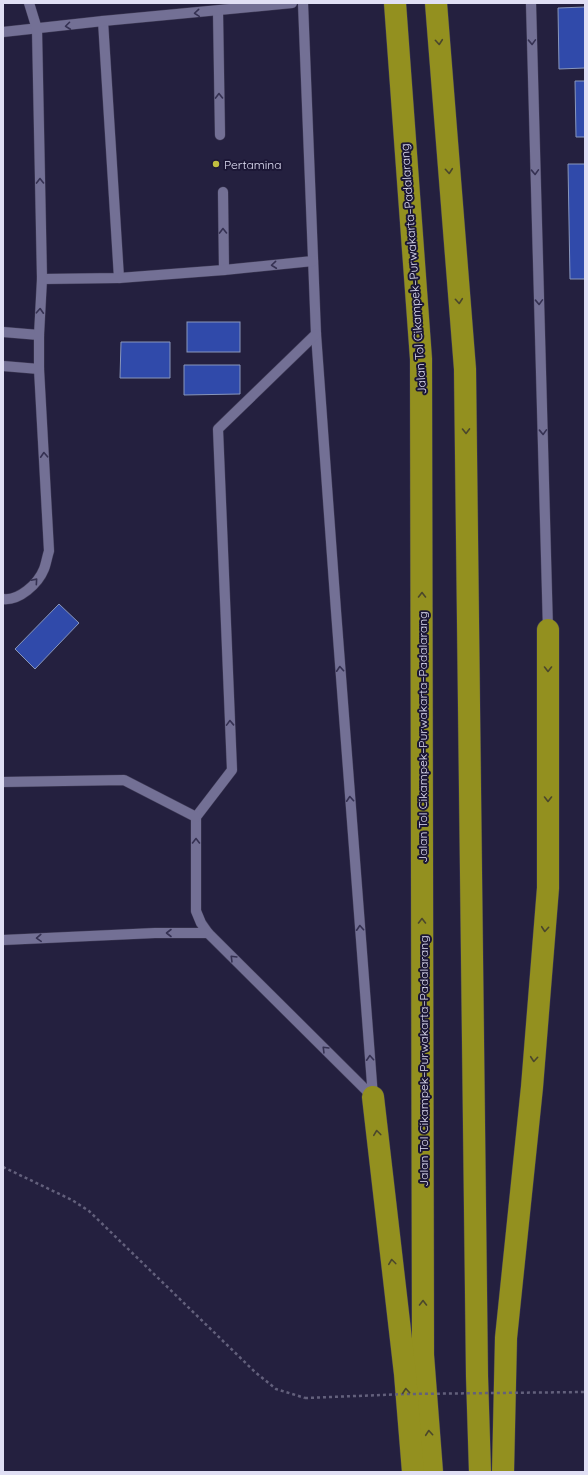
<svg xmlns="http://www.w3.org/2000/svg" width="588" height="1475" font-family="Quicksand,sans-serif">
	<rect width="100%" height="100%" fill="#24203f"/>
	<g fill="#304aaa" stroke="#8896bb">
		<path d="M585,7v61l-26,1 -1,-61z"/>
		<path d="M575,81h10v56h-9z"/>
		<path d="M568,164h17v115h-15z"/>
		<rect x="187" y="322" width="53" height="30"/>
		<path d="M121,342h49v36h-50z"/>
		<path d="M184,365h56v29l-56,1z"/>
		<path d="M59,604l20,19 -44,46 -20,-20z"/>
	</g>
	<g fill="none" stroke-linecap="round" stroke-linejoin="round">
		<defs>
			<g id="service">
				<path d="M303,3l13,331 20,277 37,486"/>
				<path d="M531,3l17,627"/>
				<path d="M218,11l2,124"/>
				<path d="M103,21l16,257"/>
				<path d="M3,32l100,-11 189,-18"/>
				<path d="M223,192l1,78"/>
				<path d="M42,279l77,-1 105,-8 89,-9"/>
				<path d="M3,332l36,3"/>
				<path d="M316,334l-98,95 14,341 -36,47v94l5,12 7,10 165,164"/>
				<path d="M3,366l36,3"/>
				<path d="M3,599c16,2 35,-15 41,-30 2,-5 3,-12 5,-18l-10,-182v-34l3,-56 -5,-250 -8,-26"/>
				<path d="M3,782l121,-2 72,37"/>
				<path d="M3,940l152,-7h53"/>
			</g>
			<g id="motorway">
				<path d="M395,3l26,356 2,996 9,117"/>
				<path d="M436,3l29,366 12,1007 3,96"/>
				<path d="M373,1097l32,277 8,98"/>
				<path d="M503,1472l3,-134 26,-251 16,-199v-258"/>
			</g>
		</defs>
		<use href="#service" stroke="#403c57" stroke-width="11"/>
		<use href="#motorway" stroke="#403c57" stroke-width="23"/>
		<path stroke="#63607c" stroke-width="2.5" stroke-dasharray="3 3" stroke-linecap="butt" d="M3,1167l69,33 17,11 166,161 21,17 29,9"/>
		<use href="#service" stroke="#737095" stroke-width="10"/>
		<use href="#motorway" stroke="#93901f" stroke-width="22"/>
		<path stroke="#63607c" stroke-width="2.5" stroke-dasharray="3 3" stroke-linecap="butt" d="M305,1398l102,-4 178,-2"/>
	</g>
	<defs><path id="oneway-chevron" d="M-2-3.5L2.5 0L-2 3.5" fill="none" stroke-width="1.6" stroke-linecap="round" stroke-linejoin="round"/></defs>
	<g stroke="#353152">
		<use href="#oneway-chevron" transform="translate(197 13) rotate(175)"/>
		<use href="#oneway-chevron" transform="translate(68 26) rotate(173)"/>
		<use href="#oneway-chevron" transform="translate(532 42) rotate(88)"/>
		<use href="#oneway-chevron" transform="translate(219 96) rotate(-91)"/>
		<use href="#oneway-chevron" transform="translate(535 172) rotate(88)"/>
		<use href="#oneway-chevron" transform="translate(40 181) rotate(-91)"/>
		<use href="#oneway-chevron" transform="translate(223 231) rotate(-91)"/>
		<use href="#oneway-chevron" transform="translate(274 265) rotate(174)"/>
		<use href="#oneway-chevron" transform="translate(539 302) rotate(88)"/>
		<use href="#oneway-chevron" transform="translate(40 311) rotate(-87)"/>
		<use href="#oneway-chevron" transform="translate(543 432) rotate(88)"/>
		<use href="#oneway-chevron" transform="translate(44 455) rotate(-93)"/>
		<use href="#oneway-chevron" transform="translate(35 581) rotate(-49)"/>
		<use href="#oneway-chevron" transform="translate(340 669) rotate(-94)"/>
		<use href="#oneway-chevron" transform="translate(230 723) rotate(-92)"/>
		<use href="#oneway-chevron" transform="translate(350 799) rotate(-94)"/>
		<use href="#oneway-chevron" transform="translate(196 841) rotate(-90)"/>
		<use href="#oneway-chevron" transform="translate(360 928) rotate(-94)"/>
		<use href="#oneway-chevron" transform="translate(169 933) rotate(-180)"/>
		<use href="#oneway-chevron" transform="translate(39 938) rotate(177)"/>
		<use href="#oneway-chevron" transform="translate(233 958) rotate(-135)"/>
		<use href="#oneway-chevron" transform="translate(325 1049) rotate(-135)"/>
		<use href="#oneway-chevron" transform="translate(370 1058) rotate(-94)"/>
	</g>
	<g stroke="#4b472c">
		<use href="#oneway-chevron" transform="translate(439 42) rotate(85)"/>
		<use href="#oneway-chevron" transform="translate(449 171) rotate(85)"/>
		<use href="#oneway-chevron" transform="translate(459 301) rotate(85)"/>
		<use href="#oneway-chevron" transform="translate(466 431) rotate(89)"/>
		<use href="#oneway-chevron" transform="translate(422 595) rotate(-90)"/>
		<use href="#oneway-chevron" transform="translate(548 669) rotate(90)"/>
		<use href="#oneway-chevron" transform="translate(548 799) rotate(90)"/>
		<use href="#oneway-chevron" transform="translate(422 921) rotate(-90)"/>
		<use href="#oneway-chevron" transform="translate(545 929) rotate(95)"/>
		<use href="#oneway-chevron" transform="translate(534 1059) rotate(95)"/>
		<use href="#oneway-chevron" transform="translate(377 1133) rotate(-97)"/>
		<use href="#oneway-chevron" transform="translate(392 1262) rotate(-97)"/>
		<use href="#oneway-chevron" transform="translate(423 1303) rotate(-90)"/>
		<use href="#oneway-chevron" transform="translate(406 1391) rotate(-95)"/>
		<use href="#oneway-chevron" transform="translate(429 1433) rotate(-95)"/>
	</g>
	<circle fill="#c1be40" stroke="#1b1635" stroke-width="1.5" cx="216" cy="164" r="4"/>
	<g text-anchor="middle" dominant-baseline="central" stroke-width="4" stroke-linejoin="round" paint-order="stroke">
		<g font-size="12" fill="#e0dff4" stroke="#1b1635" text-anchor="start">
			<text x="224" y="164">Pertamina</text>
		</g>
		<g font-size="12" fill="#e0dff4" stroke="#1b1635">
			<text transform="translate(413 269) rotate(-94)">Jalan Tol Cikampek–Purwakarta–Padalarang</text>
			<text transform="translate(422 737) rotate(-90)">Jalan Tol Cikampek–Purwakarta–Padalarang</text>
			<text transform="translate(423 1061) rotate(-90)">Jalan Tol Cikampek–Purwakarta–Padalarang</text>
		</g>
	</g>
	<rect width="588" height="1475" fill="none" stroke="#e0dff4" stroke-width="8"/>
</svg>
